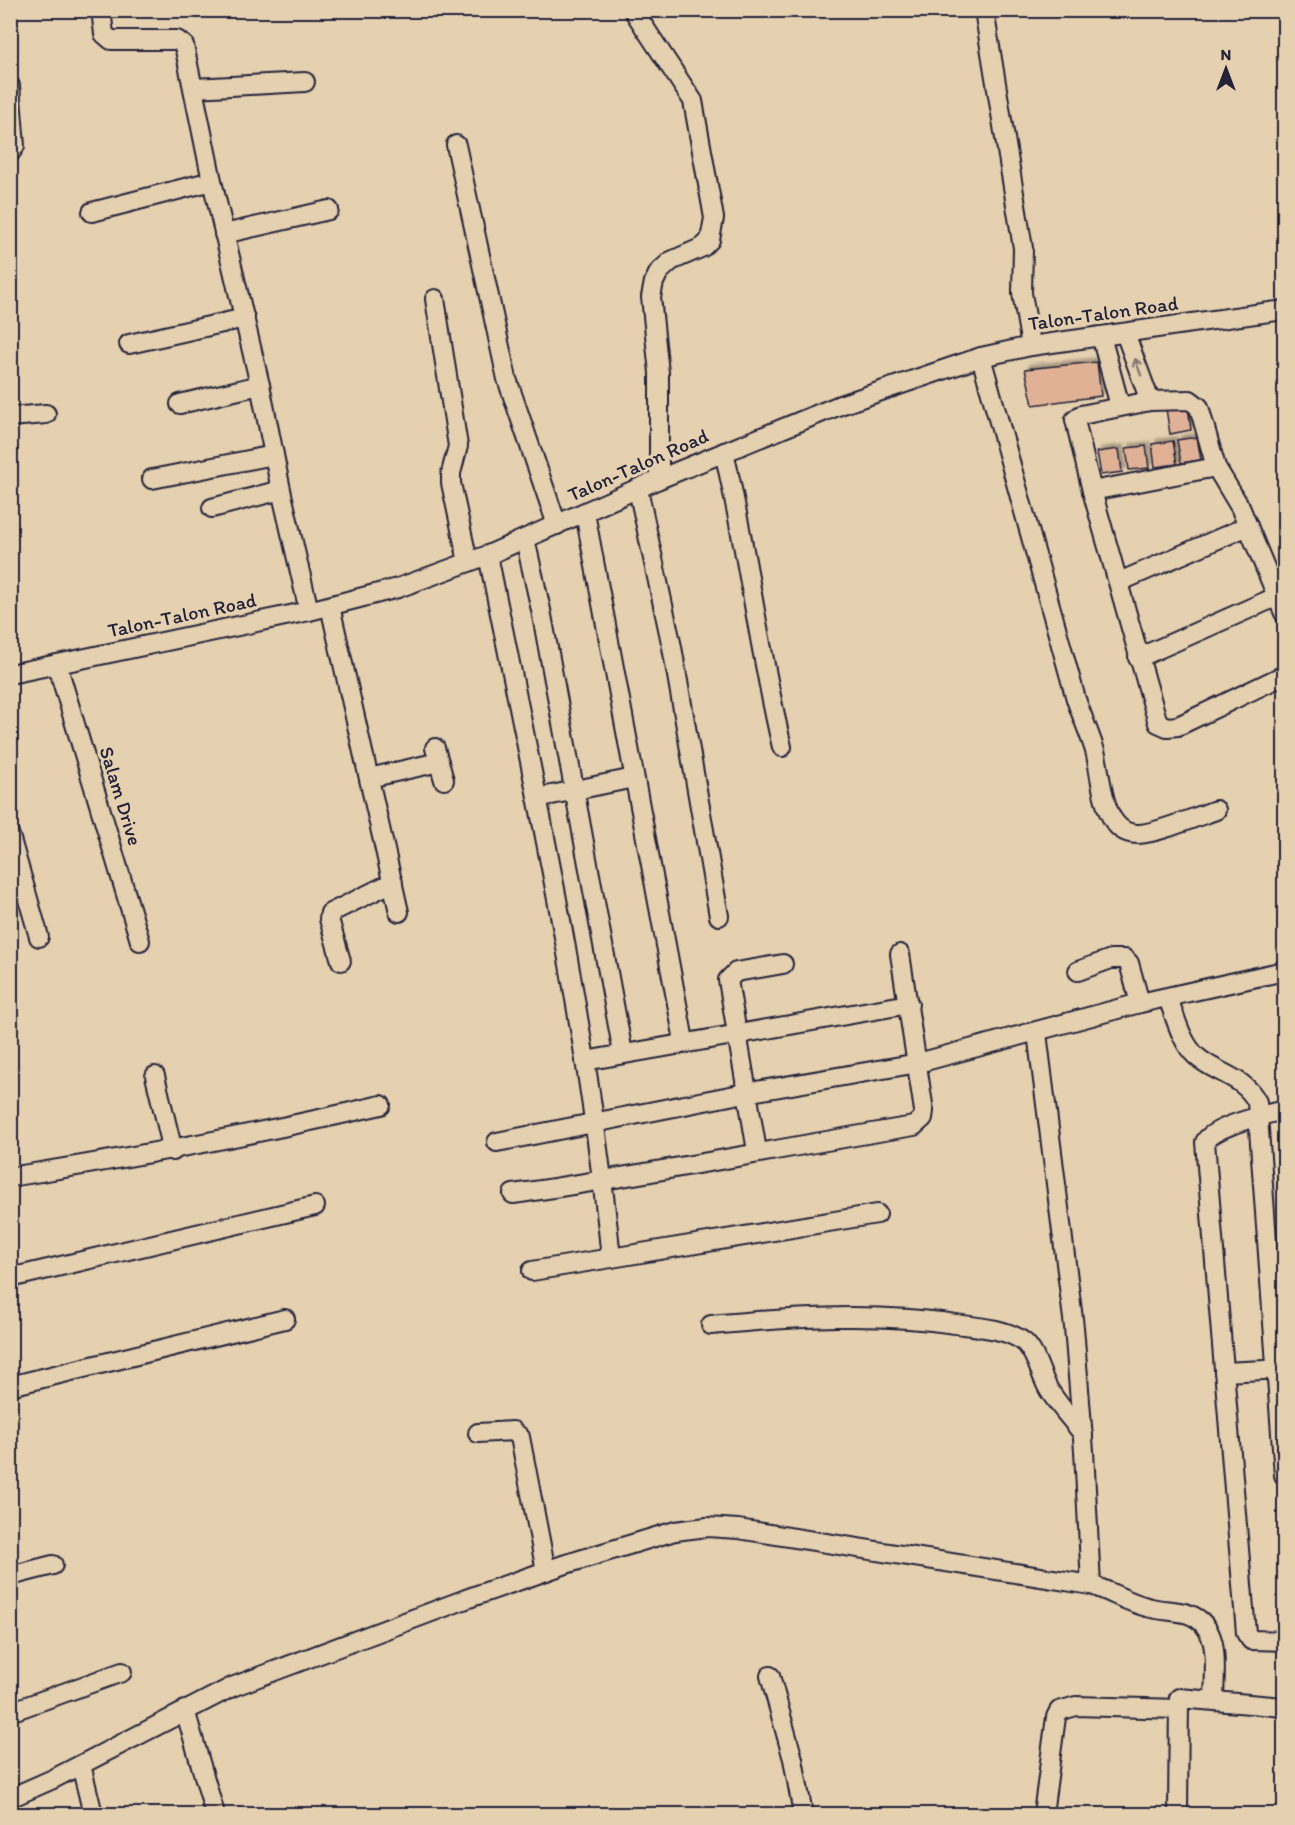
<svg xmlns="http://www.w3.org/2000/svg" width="1295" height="1825" font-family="Itim,sans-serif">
	<defs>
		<filter id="shadow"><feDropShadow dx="4" dy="-4" stdDeviation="1.5" flood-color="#0004"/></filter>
	</defs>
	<rect width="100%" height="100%" fill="#e5d0af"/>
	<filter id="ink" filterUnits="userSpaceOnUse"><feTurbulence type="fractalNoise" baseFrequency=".0167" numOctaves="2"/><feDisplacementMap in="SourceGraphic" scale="12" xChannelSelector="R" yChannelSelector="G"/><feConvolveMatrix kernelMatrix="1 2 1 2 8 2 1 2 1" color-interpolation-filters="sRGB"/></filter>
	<g filter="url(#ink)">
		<g fill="#e0b195" stroke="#22223b" stroke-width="1.5" filter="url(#shadow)">
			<path d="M1097,362l4,34 -68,9 -8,-36z"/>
			<path d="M1188,407l3,23 -21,4 -4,-25z"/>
			<path d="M1197,437l4,23 -20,3 -4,-23z"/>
			<path d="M1173,441l4,23 -22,3 -3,-23z"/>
			<path d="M1146,446l3,22 -20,2 -3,-22z"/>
			<path d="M1119,449l3,23 -21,3 -4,-23z"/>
		</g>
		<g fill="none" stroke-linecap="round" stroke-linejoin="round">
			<defs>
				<g id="minor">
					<path d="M101,10l3,24 7,6h66l7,5 28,136 48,204 21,105 28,121"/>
					<path d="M633,10l60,91 21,117 -4,22 -7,7 -32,14 -12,11 -5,10 -3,15 8,76v106"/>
					<path d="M984,10l39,238 -1,45 9,53"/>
					<path d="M10,86l5,60 -5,7"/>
					<path d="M194,88l111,-6"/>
					<path d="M456,145l51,234 50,146"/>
					<path d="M92,212l120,-31"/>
					<path d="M224,234l105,-24"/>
					<path d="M435,299l23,147 -7,27v10l17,79"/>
					<path d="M1125,333l25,68"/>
					<path d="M1101,336l19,70"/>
					<path d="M129,344l116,-26"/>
					<path d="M981,357l95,342c6,18 14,35 19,52 7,24 6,84 43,83 18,0 60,-18 78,-24"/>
					<path d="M180,404l80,-19"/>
					<path d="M10,417l36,-3"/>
					<path d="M724,452c23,98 35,197 58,295"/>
					<path d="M152,479l122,-24"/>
					<path d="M638,489l34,158 47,269"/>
					<path d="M1092,491l124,-24"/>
					<path d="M212,508l69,-18"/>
					<path d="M585,513l99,528"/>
					<path d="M525,539l16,71 82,443"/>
					<path d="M488,555c47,233 99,466 123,703l266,-44"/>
					<path d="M1119,582l129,-56"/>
					<path d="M330,606l69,306"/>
					<path d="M1284,613l-44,-106 -24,-40 -17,-60 -9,-7 -40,1 -69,14 -6,5 17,71 66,232 9,4 11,-1 106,-51"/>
					<path d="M1138,658l140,-62"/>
					<path d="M57,664l83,277"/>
					<path d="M10,674l299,-63 89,-23 90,-33 171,-76 181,-74 141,-48 50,-11 253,-36"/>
					<path d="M435,748l9,32"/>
					<path d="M369,778l70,-16"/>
					<path d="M537,798l97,-20"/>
					<path d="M10,836l29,101"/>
					<path d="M341,961l-12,-42 1,-6 63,-31"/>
					<path d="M1078,971l33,-12h14l4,4 11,40"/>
					<path d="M1168,998c7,18 13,44 28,58 20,18 48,20 61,46l27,373"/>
					<path d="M1037,1033l37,294 10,124 7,134"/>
					<path d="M585,1061l324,-57"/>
					<path d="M155,1076l18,75"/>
					<path d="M1284,1110c-17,4 -73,17 -79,32l41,491 5,7 33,1"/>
					<path d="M497,1142l248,-49 173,-30 222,-60 144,-32"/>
					<path d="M757,1151l-29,-171 8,-8 47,-8"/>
					<path d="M10,1177c125,-20 248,-43 371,-72"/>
					<path d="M513,1194c134,-19 267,-46 401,-68l9,-8 1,-7 -24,-157"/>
					<path d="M532,1271l79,-13"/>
					<path d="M10,1278l305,-72"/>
					<path d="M711,1325c85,-8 167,-13 252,0 18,2 46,5 61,17 12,10 17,35 25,48 10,16 23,30 34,44"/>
					<path d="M1224,1372l60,-3"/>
					<path d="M10,1386l275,-67"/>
					<path d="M478,1433l35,-2 7,6 26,134"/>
					<path d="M10,1576l43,-11"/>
					<path d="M770,1676l23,83 10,55"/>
					<path d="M185,1710l30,104"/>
					<path d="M10,1712l112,-40"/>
					<path d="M81,1765l12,49"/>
					<path d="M10,1798l43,-19 179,-92 234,-88 100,-35 109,-33 32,-4 31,2 353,56c19,6 36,17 56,22 14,4 28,3 41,7 35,12 26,56 26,86"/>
					<path d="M1043,1814l13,-97 3,-6 17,-5 103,3"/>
					<path d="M1178,1814l1,-116 105,9"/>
				</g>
			</defs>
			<use href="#minor" stroke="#22223b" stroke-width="22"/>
			<use href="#minor" stroke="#e5d0af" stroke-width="18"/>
		</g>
		<defs><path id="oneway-shaft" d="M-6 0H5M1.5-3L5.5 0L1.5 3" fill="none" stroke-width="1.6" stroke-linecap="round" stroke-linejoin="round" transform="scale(1.5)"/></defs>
		<use stroke="#847975" href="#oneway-shaft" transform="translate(1138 367) rotate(-110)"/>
	</g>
	<g text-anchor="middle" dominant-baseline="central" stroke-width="6" stroke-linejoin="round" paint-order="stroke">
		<g font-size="20" fill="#22223b" stroke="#e5d0af">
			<text transform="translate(1103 313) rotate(-8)">Talon-Talon Road</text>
			<text transform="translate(638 465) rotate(-24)">Talon-Talon Road</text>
			<text transform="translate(182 615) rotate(-12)">Talon-Talon Road</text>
			<text transform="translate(121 796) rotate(73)">Salam Drive</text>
		</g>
	</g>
	<rect width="1295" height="1825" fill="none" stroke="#e5d0af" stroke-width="36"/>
	<rect x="18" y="18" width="1259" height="1789" fill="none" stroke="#22223b" stroke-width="2" filter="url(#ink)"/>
	<g transform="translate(1226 69)" stroke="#e5d0af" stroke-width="4.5" paint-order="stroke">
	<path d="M0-4.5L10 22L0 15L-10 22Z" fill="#22223b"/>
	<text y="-9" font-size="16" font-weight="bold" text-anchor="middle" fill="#22223b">N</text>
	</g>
</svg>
